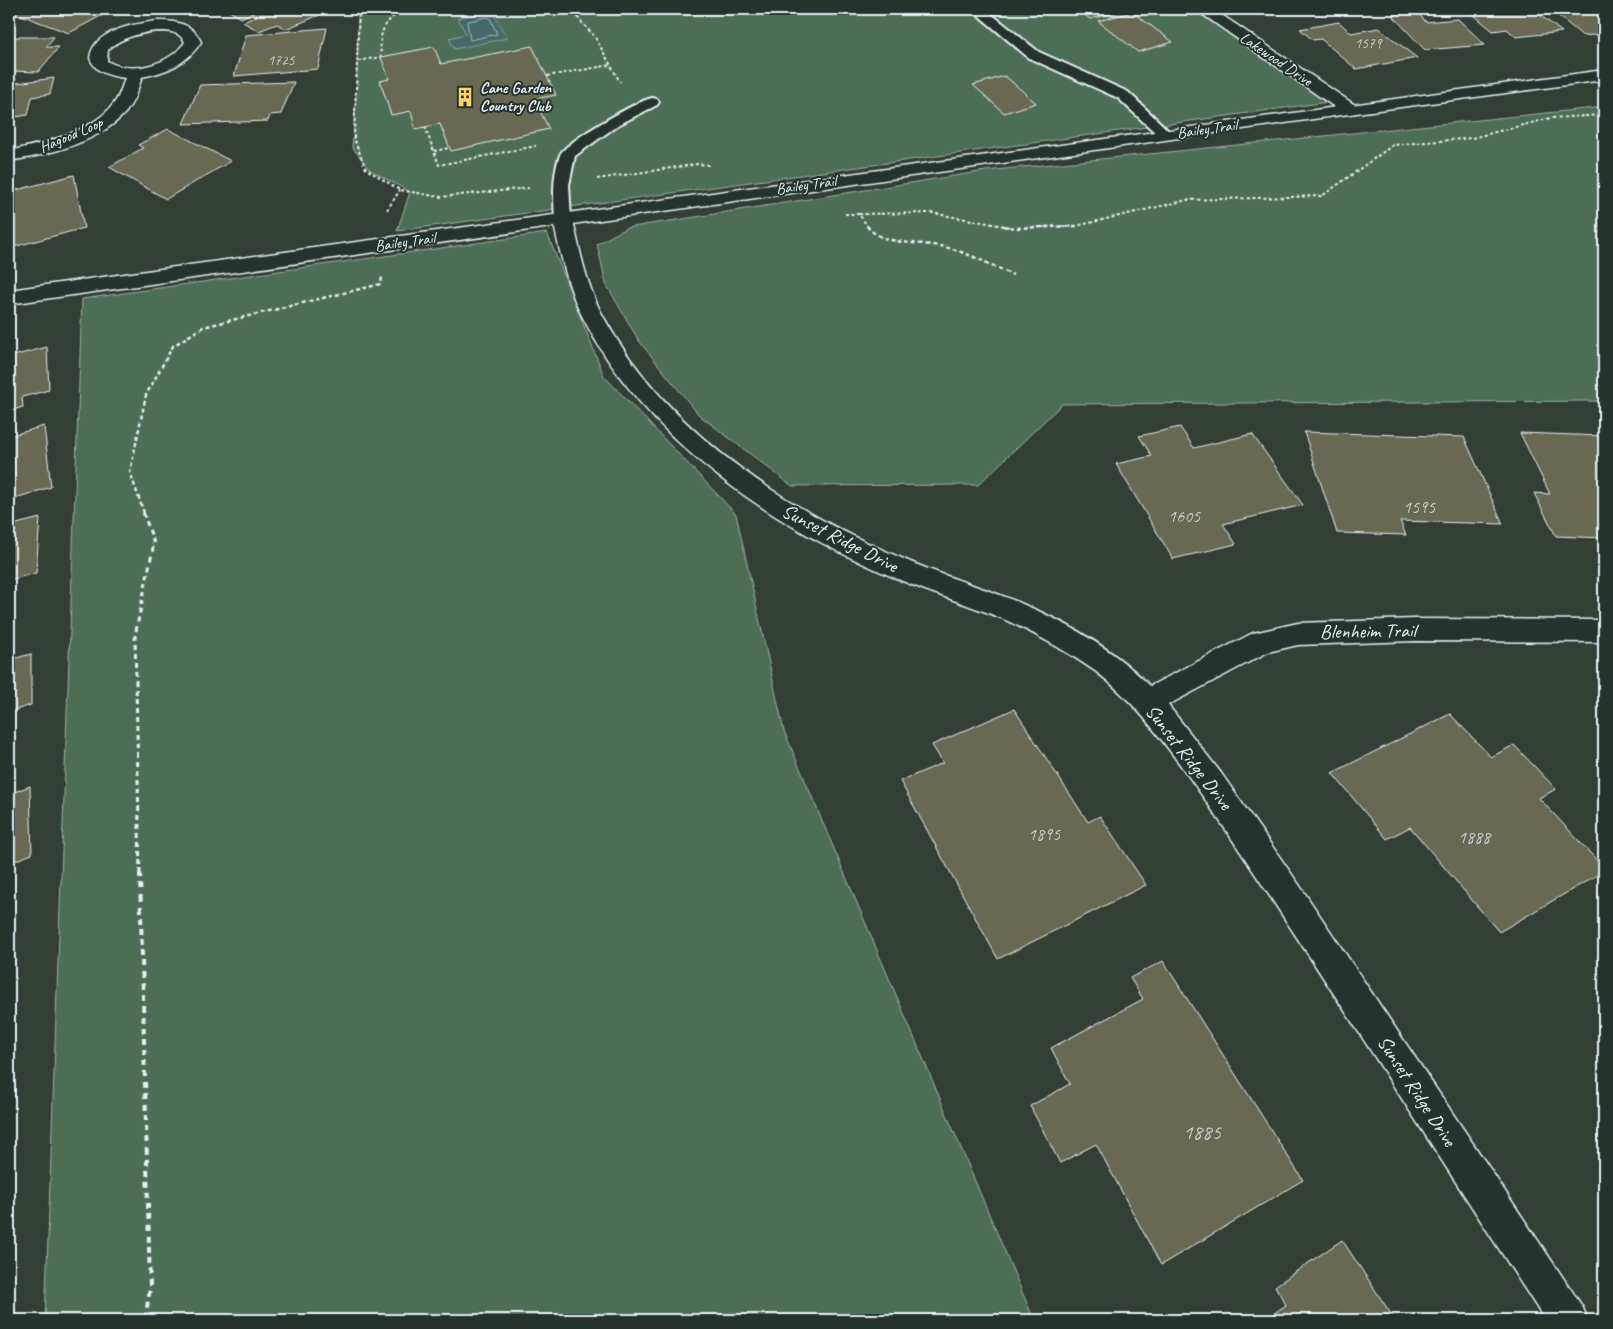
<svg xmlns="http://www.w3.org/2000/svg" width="1613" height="1329" font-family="Caveat,sans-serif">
	<rect width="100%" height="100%" fill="#333e35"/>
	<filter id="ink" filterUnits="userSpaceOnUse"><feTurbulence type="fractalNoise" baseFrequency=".02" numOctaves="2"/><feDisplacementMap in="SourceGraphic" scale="10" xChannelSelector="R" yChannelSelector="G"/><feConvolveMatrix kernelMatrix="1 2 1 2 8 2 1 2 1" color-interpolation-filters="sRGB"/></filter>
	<g filter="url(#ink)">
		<g fill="#4e6e57" stroke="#9bb0a8">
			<path d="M358,9h849l128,92 -938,130 13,-39 -40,-22 -18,-23 5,-61z"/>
			<path d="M1604,107v294l-542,3 -84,81 -186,1 -93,-71 -60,-74 -33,-57 -9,-40 29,-16 359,-57z"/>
			<path d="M547,233l57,143 132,138 48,217 250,589h-989l37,-1021z"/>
		</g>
		<path fill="#446968" stroke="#869fa2" d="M492,11l15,27 -53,11 -5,-11 17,-4 -8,-16z"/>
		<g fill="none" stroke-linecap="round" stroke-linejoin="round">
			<path stroke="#a6bbbe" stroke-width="1" d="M487,17l3,1 7,16 -27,6 -3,-18z"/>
		</g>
		<g fill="#696853" stroke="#e8f1f8">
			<path d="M9,9h105l-45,24 -60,-22z"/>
			<path d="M226,9h103l2,1 -45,19 -9,-5 -18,7 -16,-9 14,-6 -5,-3 -11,5z"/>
			<path d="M1077,9h53l-40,10z"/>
			<path d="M1489,9h43l30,23 -46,5 -9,-8 -14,2 -24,-20z"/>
			<path d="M1550,9h54v25l-21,2z"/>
			<path d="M1132,12l41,30 -35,10 -40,-31z"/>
			<path d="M1418,13l8,9 32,-3 27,26 -60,5 -33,-35z"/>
			<path d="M1339,22l12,11 28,-5 38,30 -61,11 -35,-30 -8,1 -13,-11z"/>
			<path d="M327,28l-9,41 -84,7 12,-41z"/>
			<path d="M9,37h45l-8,10h13l-21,25 -29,-1z"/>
			<path d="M532,46l24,49 -22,4 15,30 -98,22 -11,-27 -25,5 -4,-18 -20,4 -11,-34 9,-2 -8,-22 53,-10 7,17z"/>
			<path d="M1005,76l31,27 -32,10 -31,-28z"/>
			<path d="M54,78l-4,16 -18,3 -4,18 -19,3v-34z"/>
			<path d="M294,82l-13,32 -11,1 -2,6 -85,3 17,-39z"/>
			<path d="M168,129l63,32 -65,38 -57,-32 34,-19 -5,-3z"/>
			<path d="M74,175l10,53 -75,20v-56z"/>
			<path d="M47,347l2,43 -27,7 1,10 -14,4v-54z"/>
			<path d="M44,426l7,61 -42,13v-64z"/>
			<path d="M1180,427l14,21 58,-14 51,71 -80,19 13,20 -63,15 -57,-95 36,-8 -13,-20z"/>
			<path d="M1304,432l160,5 39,87 -103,-3 6,14 -69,-2z"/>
			<path d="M1520,433l84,3v102l-48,-2 -22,-43 16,1z"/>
			<path d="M40,518l-4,55 -27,7v-54z"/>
			<path d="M31,654v51l-22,7v-52z"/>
			<path d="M1014,709l74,113 12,-6 46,69 -148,74 -98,-178 43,-18 -11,-18z"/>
			<path d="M1450,714l41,43 23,-12 42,44 -17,9 65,70v3l-105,61 -89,-105 -23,12 -55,-66z"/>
			<path d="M30,786l2,68 -23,9v-69z"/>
			<path d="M1163,961l140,219 -142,85 -65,-121 -36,19 -30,-57 40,-22 -19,-36 92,-49 -13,-21z"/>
			<path d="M1342,1240l53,80h-131l22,-15 -11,-19z"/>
		</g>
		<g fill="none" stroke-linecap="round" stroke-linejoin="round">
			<defs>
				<g id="lane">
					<path d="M971,9h14l54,43 89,40 45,43 -2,3h-10l-43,-40 -89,-40z"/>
					<path d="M652,98l5,1 2,3 -2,3 -39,20 -43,31 -6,29 2,35 -2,3h-12l-2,-3c-1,-22 -3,-44 5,-65 5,-13 77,-54 92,-57z"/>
				</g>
				<g id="street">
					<path d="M1195,9h18l142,96 3,4 -3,4 -6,1 -6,-1z"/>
					<path d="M157,21c19,0 36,2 44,21 -14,22 -34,30 -59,35 -4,12 -8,25 -16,35 -27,31 -79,43 -117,49v-10c32,-7 85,-19 105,-48 6,-7 8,-17 11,-25 -14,-2 -30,-5 -35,-20 3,-28 44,-34 67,-37zM157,31c11,0 22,0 28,11 -16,23 -54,33 -78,19l1,-11c13,-13 32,-17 49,-19z"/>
					<path d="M563,214l7,2 3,4c7,32 14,67 30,96 68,124 198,203 325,253 31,12 62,21 92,34 46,19 95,47 130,83l103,-53 45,-10 117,-4 189,1v22l-189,-1 -117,4 -30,7 -100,53 53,68 81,116 280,417 6,14h-43c-92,-142 -183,-284 -276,-425 -27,-41 -54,-82 -82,-121 -27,-37 -55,-76 -92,-103 -29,-20 -62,-39 -94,-53 -33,-14 -68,-24 -101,-38 -128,-54 -253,-137 -318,-264 -15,-30 -22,-64 -29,-96l3,-4z"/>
				</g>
				<path id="secondary" d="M1604,70v10l-255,34 -1340,190v-14z"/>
			</defs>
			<use href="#lane" stroke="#e8f1f8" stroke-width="4"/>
			<use href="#street" stroke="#e8f1f8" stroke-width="3"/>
			<use href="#secondary" stroke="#e8f1f8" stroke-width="3"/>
			<g stroke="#e8f1f8" stroke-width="2" stroke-dasharray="3 2.5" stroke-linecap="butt">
				<path d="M359,9l-5,130 12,30 34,21 40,7 89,-9"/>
				<path d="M570,9l25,28 25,45"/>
				<path d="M358,61l23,-4c-2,-25 1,-33 22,-48"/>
				<path d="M547,76l64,-11"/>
				<path d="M425,127l14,38 97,-19"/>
				<path d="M434,151l15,-3"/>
				<path d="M597,179l101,-15 12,1"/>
				<path d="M387,210l13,-20"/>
				<path d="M845,214h14l9,13"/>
				<path d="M859,214l73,-1 78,14"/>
				<path d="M1041,227l35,-1 111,-26 135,-4 71,-51 79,-7 79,-20 53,-3"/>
			</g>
			<g stroke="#e8f1f8" stroke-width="2.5" stroke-dasharray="4 3" stroke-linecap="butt">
				<path d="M867,226c13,18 45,16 66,19 27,3 55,19 80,30"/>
				<path d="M1003,226l12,2 61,-2"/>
				<path d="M144,513l-14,-41 16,-77 27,-49 30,-19 178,-43 1,-7"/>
			</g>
			<path stroke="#e8f1f8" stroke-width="3" stroke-dasharray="5 4" stroke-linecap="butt" d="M140,874l-5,-238 19,-93 -11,-31"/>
			<path stroke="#e8f1f8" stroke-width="4" stroke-dasharray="6 5" stroke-linecap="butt" d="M140,873l10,415 -5,32"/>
			<use href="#lane" fill="#26332d" fill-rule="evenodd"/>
			<use href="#street" fill="#26332d" fill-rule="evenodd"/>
			<use href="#secondary" fill="#26332d" fill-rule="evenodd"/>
		</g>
	</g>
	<defs>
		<symbol id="building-bare" viewBox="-9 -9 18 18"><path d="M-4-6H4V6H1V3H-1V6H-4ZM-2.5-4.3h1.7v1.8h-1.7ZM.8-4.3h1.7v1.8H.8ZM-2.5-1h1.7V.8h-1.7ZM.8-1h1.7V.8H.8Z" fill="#ffd166" stroke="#26332d" stroke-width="2.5" paint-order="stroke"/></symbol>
	</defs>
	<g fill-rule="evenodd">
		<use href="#building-bare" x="451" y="83" width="28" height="28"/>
	</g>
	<g text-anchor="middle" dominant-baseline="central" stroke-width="4" stroke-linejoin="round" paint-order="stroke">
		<g font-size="15" fill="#c8cfcf">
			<text x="1368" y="43">1579</text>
			<text x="281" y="60">1725</text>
		</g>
		<g font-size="16" fill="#e8f1f8" stroke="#26332d">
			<text transform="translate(1276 59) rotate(34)">Lakewood Drive</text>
			<text transform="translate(1207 129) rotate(-8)">Bailey Trail</text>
			<text transform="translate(71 135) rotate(-23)">Hagood Loop</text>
			<text transform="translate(806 185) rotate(-8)">Bailey Trail</text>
			<text transform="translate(405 242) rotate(-8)">Bailey Trail</text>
		</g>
		<g font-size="16" font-weight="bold" fill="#e8f1f8" stroke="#26332d" text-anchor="start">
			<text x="480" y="88">Cane Garden<tspan x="480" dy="18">Country Club</tspan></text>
		</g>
		<g font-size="18" fill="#c8cfcf">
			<text x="1419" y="507">1595</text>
			<text x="1184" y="516">1605</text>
			<text x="1044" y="834">1895</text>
			<text x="1474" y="837">1888</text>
		</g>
		<g font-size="20" fill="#e8f1f8" stroke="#26332d">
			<text transform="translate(840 538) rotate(27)">Sunset Ridge Drive</text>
			<text transform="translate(1368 631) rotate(-1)">Blenheim Trail</text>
			<text transform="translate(1189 757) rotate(52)">Sunset Ridge Drive</text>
			<text transform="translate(1417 1091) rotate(57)">Sunset Ridge Drive</text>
		</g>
		<g font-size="21" fill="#c8cfcf">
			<text x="1202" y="1132">1885</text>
		</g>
	</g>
	<rect width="1613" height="1329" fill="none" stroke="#26332d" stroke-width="30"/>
	<rect x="15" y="15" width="1583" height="1299" fill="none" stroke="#e8f1f8" stroke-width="2" filter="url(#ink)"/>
</svg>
